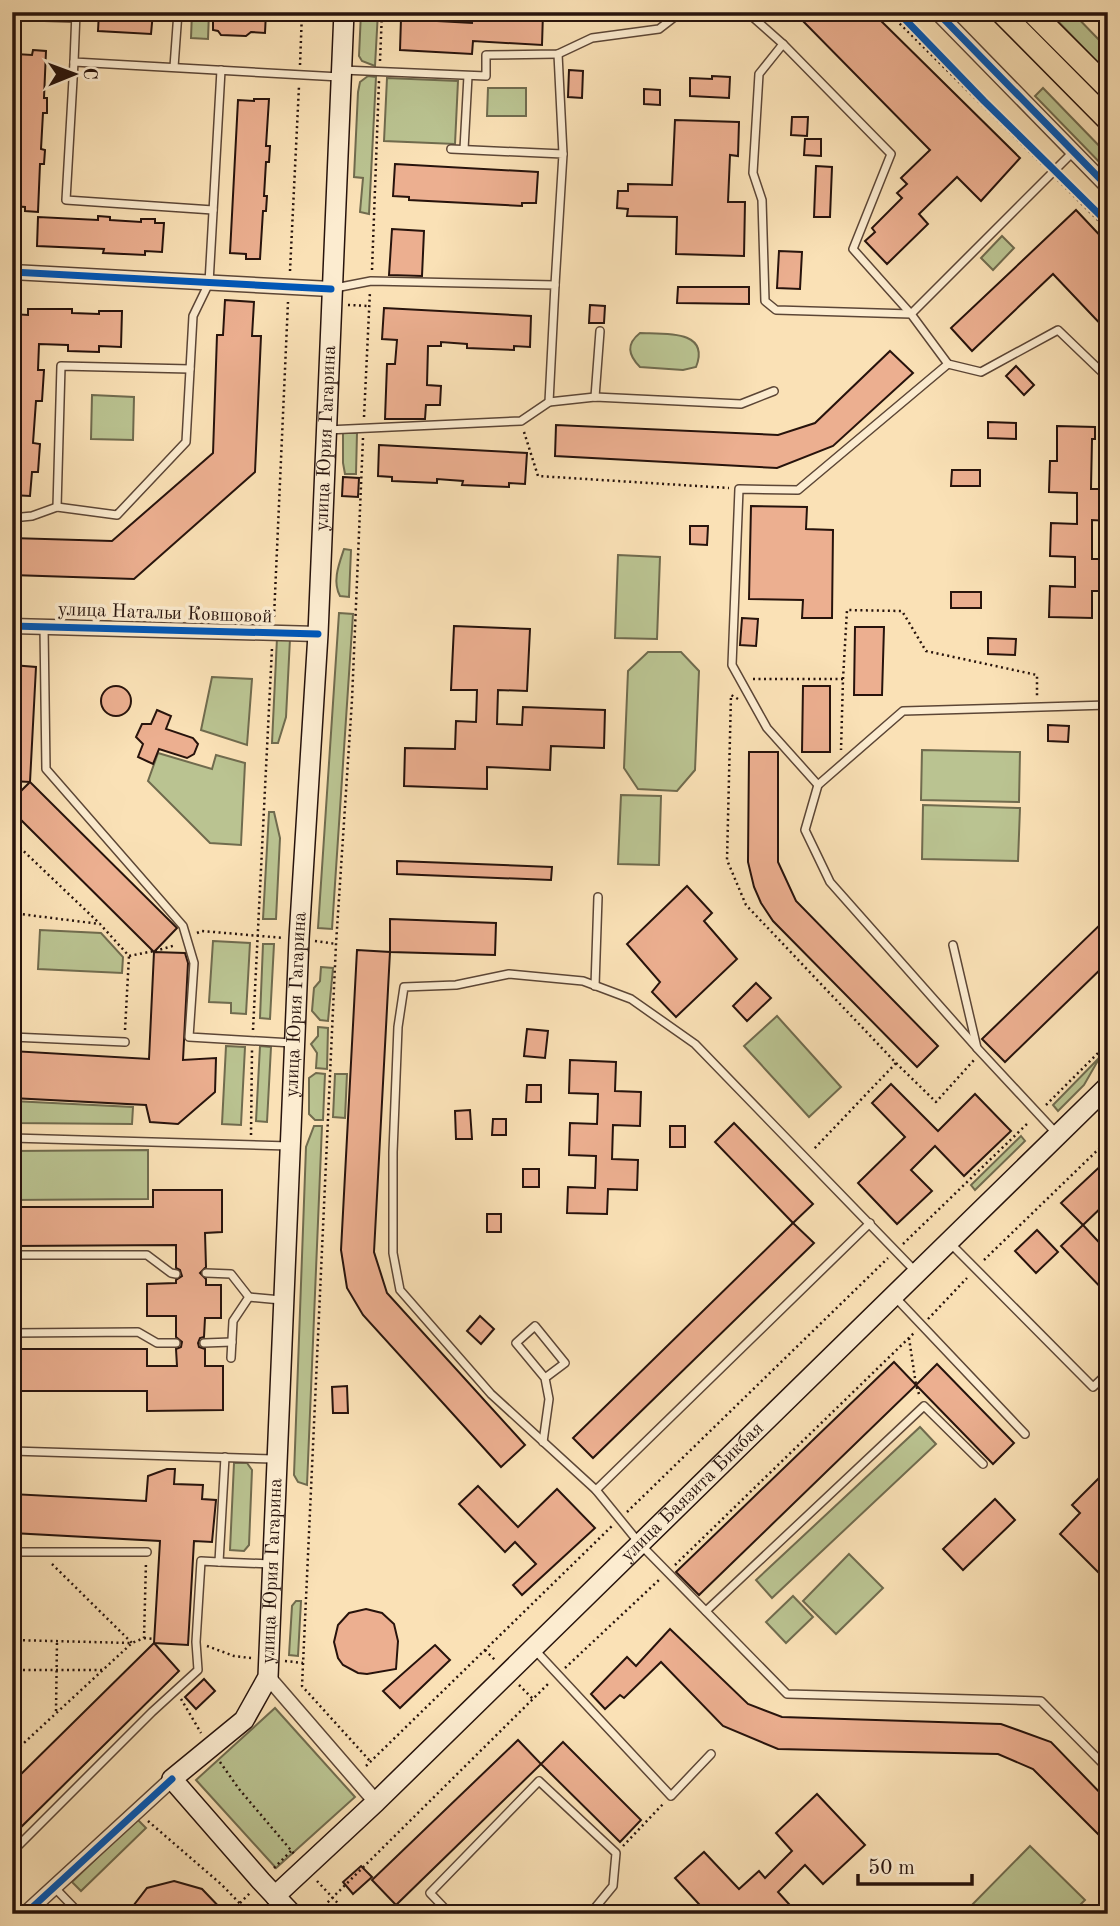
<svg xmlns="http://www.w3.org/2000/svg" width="1120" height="1926" font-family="'Old Standard TT',serif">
	<rect width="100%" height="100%" fill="#fae1b6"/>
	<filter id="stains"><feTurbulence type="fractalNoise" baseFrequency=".00286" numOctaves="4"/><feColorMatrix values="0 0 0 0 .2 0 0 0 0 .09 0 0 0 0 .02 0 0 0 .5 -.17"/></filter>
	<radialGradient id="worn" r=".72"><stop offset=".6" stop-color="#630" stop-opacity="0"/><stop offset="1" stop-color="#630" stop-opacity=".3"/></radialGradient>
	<g fill="#bac391" stroke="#706b4e" stroke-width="2">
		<path d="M192,12h17l-1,27 -17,-1z"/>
		<path d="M361,12h17l-3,54 -13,-5 -3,-5z"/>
		<path d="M1049,12h23l32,33 4,1v27z"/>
		<path d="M368,76l8,1 -7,137 -9,-2 3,-34 -9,-1 4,-85 2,-10z"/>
		<path d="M387,78l71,3 -3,63 -71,-3z"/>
		<path d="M488,88h38v28h-39z"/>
		<path d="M1043,88l65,67v16l-73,-75z"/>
		<path d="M1002,236l12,12 -21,22 -12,-12z"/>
		<path d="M640,333c23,1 71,-4 56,34l-13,3 -43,-3c-12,-12 -14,-23 0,-34z"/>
		<path d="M92,395l42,2 -1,43 -42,-1z"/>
		<path d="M343,433h14l-1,41h-11l-2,-11z"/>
		<path d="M344,549l7,1 -2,47 -9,-1c-8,-15 -1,-32 4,-47z"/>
		<path d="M618,555l42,2 -3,82 -42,-1z"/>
		<path d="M339,613l14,1 -21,315 -14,-1z"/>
		<path d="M277,638l13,1 -4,78 -8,26h-6z"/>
		<path d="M648,652h33l18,19 -4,99 -18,21 -39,-2 -14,-21 4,-97z"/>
		<path d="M212,677l40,2 -5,66 -46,-15z"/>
		<path d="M922,750l98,2 -1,50 -98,-2z"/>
		<path d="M158,753l54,16 4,-14 29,8 -4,82 -31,-2 -62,-62z"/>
		<path d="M621,795l40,1 -2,69 -41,-1z"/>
		<path d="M923,805l97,3 -2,53 -96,-2z"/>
		<path d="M269,812h5l6,26 -4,81h-13z"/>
		<path d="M40,930l61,3 22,24 -1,16 -84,-4z"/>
		<path d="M213,941l37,2 -4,71 -15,-1v-10l-22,-1z"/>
		<path d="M263,944h11l-4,75 -10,-1z"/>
		<path d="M321,967l12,1 -5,53 -8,-1 -8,-9 2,-23 6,-7z"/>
		<path d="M777,1016l64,71 -32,30 -65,-71z"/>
		<path d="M318,1027l10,1 -1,41 -11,-1 1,-15 -6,-9 7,-8z"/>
		<path d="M226,1046l19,1 -4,78 -19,-1z"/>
		<path d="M260,1046l11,1 -4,75 -11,-1z"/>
		<path d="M1100,1057l-16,28 -26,26 -5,-6z"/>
		<path d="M316,1073l9,1 -2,46h-8l-6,-6v-36z"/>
		<path d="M335,1074h12l-2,44 -12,-1z"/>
		<path d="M12,1101l121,6 -1,17 -120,-1z"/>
		<path d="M314,1126h8l-15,359 -9,-3 -4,-7 12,-328z"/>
		<path d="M1021,1136l4,5 -50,49 -4,-5z"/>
		<path d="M148,1150v49l-136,1v-49z"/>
		<path d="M920,1427l16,17 -164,154 -16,-18z"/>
		<path d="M234,1463h13l5,7 -3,75 -5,6 -14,-1z"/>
		<path d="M849,1554l34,34 -47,46 -33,-33z"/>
		<path d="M793,1596l20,21 -27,26 -20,-21z"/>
		<path d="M296,1601h5l-3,55 -9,-1 3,-49z"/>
		<path d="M275,1708l80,89 -79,71 -80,-88z"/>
		<path d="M137,1819l9,9 -65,63 -9,-9z"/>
		<path d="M1030,1846l55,54 -14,14h-108z"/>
	</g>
	<g fill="#ecaf90" stroke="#27130c" stroke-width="2">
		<path d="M99,12h54l-2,22 -53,-3z"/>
		<path d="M213,12h53l-1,21 -14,-1 -5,4 -25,-1 -3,-4 -5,-1z"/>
		<path d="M473,12l70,1 -1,32 -69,-4 -1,13 -72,-4 1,-31 71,4z"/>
		<path d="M794,12h78l148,146 -39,43 -24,-24 -38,37 9,10 -41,40 -22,-23 10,-9 -3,-4 30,-30 -5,-5 10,-9 -6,-6 29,-28z"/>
		<path d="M33,50l13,1 -2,47h3v15h-4l-2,36 4,1 -1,14h-4l-2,48 -13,-1v-4l-13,-1v-75l4,-77 16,1z"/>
		<path d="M569,70l14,1 -1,27 -14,-1z"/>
		<path d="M712,76l18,1 -1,21 -39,-2v-18l22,1z"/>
		<path d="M644,89l16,1v15l-16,-1z"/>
		<path d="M254,99h15l-3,47h4l-1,16h-3l-2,34h3l-1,15h-3l-3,48h-14v-5l-16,-1 8,-153 16,1z"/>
		<path d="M792,117h16l-1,19 -16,-1z"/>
		<path d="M675,120l64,2 -1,34 -8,-1 -2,47h17l-1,54 -68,-2 1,-37 -50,-1 1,-7 -11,-1 1,-17h10v-7l44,1z"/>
		<path d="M805,139h16v17l-17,-1z"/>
		<path d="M395,164l143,8 -2,31h-14v3l-113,-6v-3l-16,-1z"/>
		<path d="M816,166l16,1 -2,50h-16z"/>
		<path d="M1076,210l32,34v88l-55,-58 -81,77 -21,-23z"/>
		<path d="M98,216l12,1v3l31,2v-3h14v4h9l-2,29 -17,-1v4l-42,-2 1,-4 -67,-3 1,-29 60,3z"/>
		<path d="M392,229l32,2 -2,45 -33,-1z"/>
		<path d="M779,251l23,1 -2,37 -23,-1z"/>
		<path d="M678,287h71v17l-72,-1z"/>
		<path d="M225,300l29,2 -2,34h9l-6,136 -121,107 -122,-4v-37l100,3 101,-88 4,-118h6z"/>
		<path d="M590,305l15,1 -1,17h-15z"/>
		<path d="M384,308l147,8 -1,31 -16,-1v4l-47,-2v-4l-26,-2v4h-13l-1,39 14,1 -1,19h-14l-1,14h-40l2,-55h8l2,-24 -15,-1z"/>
		<path d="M28,309h44v4l27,1v-3h23l-1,36 -22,-1v6l-31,-1v-6l-29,-1 -1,26h6l-2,31h-6l-3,42 7,1 -2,28h-6l-2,24 -18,-1v-181l16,1z"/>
		<path d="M890,351l23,22 -80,73 -56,22 -222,-12 1,-31 222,10 37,-12z"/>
		<path d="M1016,366l18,19 -10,10 -18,-19z"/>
		<path d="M988,422l28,1v16l-28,-1z"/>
		<path d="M1057,426l38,1v12h-3l-1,50h17v32l-16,-1v39h16v32h-16v27l-43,-1 1,-31 25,1v-30l-25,-1 1,-33 26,1v-31l-28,-1 1,-31h7z"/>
		<path d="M379,445l148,8 -2,31 -16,-1v4l-47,-2 1,-4 -26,-2v4l-45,-2v-4l-14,-1z"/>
		<path d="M952,470h28v16h-29z"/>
		<path d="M343,477l16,1 -1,19 -16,-1z"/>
		<path d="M751,506l56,1 -1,22 27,1 -1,88h-30l1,-18 -54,-1z"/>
		<path d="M690,526h18l-1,19 -17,-1z"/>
		<rect x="951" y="592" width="30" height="16"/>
		<path d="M742,618l16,1 -2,27 -16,-1z"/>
		<path d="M454,626l76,3 -3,62 -29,-1 -1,34 25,1 1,-18 82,3 -1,38 -53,-2 -1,24 -63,-3v22l-83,-3 1,-38 50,1 1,-28 20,1 1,-32h-26z"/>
		<path d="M855,627h29l-2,68h-28z"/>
		<path d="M988,638l28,1 -1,16 -27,-1z"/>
		<path d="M12,665l24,2 -6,115 -18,-1z"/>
		<path d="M803,686h27v66h-28z"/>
		<circle cx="116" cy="701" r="15"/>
		<path d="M157,710l14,6 -5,13 27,9 5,6 -4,10 -7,4 -28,-9 -6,15 -15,-7 5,-13 -7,-7 6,-13h9z"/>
		<path d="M1048,725l21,1 -1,16 -20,-1z"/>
		<path d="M749,752h29v110l18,39 142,145 -21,21 -144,-146 -12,-18 -7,-16 -6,-25z"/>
		<path d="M30,782l147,146 -23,24 -142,-141v-11z"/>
		<path d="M397,861l155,6 -1,13 -154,-6z"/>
		<path d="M687,886l25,27 -8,8 33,38 -61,58 -24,-25 8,-10 -33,-38z"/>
		<path d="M1108,917v45l-103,100 -23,-23z"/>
		<path d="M390,919l106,4 -1,32 -105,-3z"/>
		<path d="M357,950l33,2 -16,300 13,41 138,152 -24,22 -138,-152 -16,-27 -6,-38z"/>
		<path d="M154,952l31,1 3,10 -5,97 33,-2 -1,34 -37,32 -28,-2 -4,-17 -134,-7v-47l137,8z"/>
		<path d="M756,983l15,15 -24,23 -14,-15z"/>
		<path d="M527,1029l21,2 -3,27 -21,-2z"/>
		<path d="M570,1060l46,2 -1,29 26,1 -1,34 -27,-1 -1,34 26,1 -1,30 -29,-1 -1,25 -40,-1 1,-26 27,1 1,-32 -27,-1 1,-32 27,1 1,-30 -29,-1z"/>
		<path d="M891,1084l47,47 37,-37 36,37 -47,45 -29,-30 -24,24 21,21 -35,33 -39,-41 47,-46 -33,-34z"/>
		<path d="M527,1085h14v17h-15z"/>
		<path d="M470,1110l2,29h-16l-1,-28z"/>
		<path d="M493,1119h13v16h-14z"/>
		<path d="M734,1123l79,81 -20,19 -78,-81z"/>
		<rect x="670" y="1126" width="15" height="21"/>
		<path d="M1108,1159v42l-25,24 -22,-22z"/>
		<rect x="523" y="1169" width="16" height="18"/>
		<path d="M153,1190h69v42l-17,1 1,34 -6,6 6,6v6h15v33h-16l-1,19 -4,1 -2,5 1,4 6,2v17h18v44l-76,1v-20h-135v-42h135v17h30l-1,-17 5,-2 1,-5 -6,-5v-21h-29v-32l29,-1v-3l6,-4 -2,-6 -4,-2v-23l-164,1v-39h141z"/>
		<rect x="487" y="1214" width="14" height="18"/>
		<path d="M793,1223l21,20 -221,215 -20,-20z"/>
		<path d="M1083,1225l25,27v43l-47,-49z"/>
		<path d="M1037,1230l21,22 -22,21 -21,-22z"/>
		<path d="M480,1316l14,13 -13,15 -14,-13z"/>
		<path d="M894,1362l22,23 -217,210 -23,-23z"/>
		<path d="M937,1364l77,79 -21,21 -77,-79z"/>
		<path d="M347,1386l1,27h-15l-1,-26z"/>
		<path d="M167,1469h8l-1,15 29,1 -1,14 14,1 -4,42 -18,-1 -6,104 -34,-2 6,-102 -148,-8v-39l134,7 2,-25z"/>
		<path d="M1108,1469v49l-8,8 8,9v47l-48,-48 20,-21 -8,-8z"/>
		<path d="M478,1486l40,41 39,-38 38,39 -73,67 -9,-10 23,-21 -21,-22 -10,10 -46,-48z"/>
		<path d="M995,1499l20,21 -52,50 -20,-21z"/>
		<path d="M366,1609l16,4 12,11 4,17 -2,28 -29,5 -9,-1 -15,-8 -5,-7 -4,-16 4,-17 11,-12z"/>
		<path d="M670,1629l78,75 34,13 219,7 50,18 57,59v43l-75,-75 -35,-15 -220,-5 -55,-23 -62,-64 -37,36 -4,-3 -15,14 -14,-15 36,-37 9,9z"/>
		<path d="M154,1643l25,28 -167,165v-53z"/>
		<path d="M435,1645l15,15 -50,48 -17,-17z"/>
		<path d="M204,1679l11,12 -19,18 -11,-12z"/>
		<path d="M518,1740l23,24 -145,141 -24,-25z"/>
		<path d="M563,1742l78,78 -21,22 -79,-78z"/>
		<path d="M817,1794l48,51 -42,39 -18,-19 -27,27 20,22h-90l-33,-36 29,-26 35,37 20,-18 6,7 27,-27 -16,-18z"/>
		<path d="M361,1866l11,11 -19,17 -10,-12z"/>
		<path d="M174,1881l28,8 24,25h-99l20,-26z"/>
	</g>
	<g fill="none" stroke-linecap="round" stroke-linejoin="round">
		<defs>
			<g id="service">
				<path d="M76,12l-2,50 266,15"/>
				<path d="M747,12l36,32 108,110 -38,95 58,65 162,-162"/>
				<path d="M12,16l64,2"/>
				<path d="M783,44l-24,30 -6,99 9,27 3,101 11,9 135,4 37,50 33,8 77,-42 50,48"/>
				<path d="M558,54l5,100"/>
				<path d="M74,62l-8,138 147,10"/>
				<path d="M174,67l4,-55"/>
				<path d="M342,70l144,6v-21l72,-1 34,-16 67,-9 22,-17"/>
				<path d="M451,149l112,5 -8,131"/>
				<path d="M464,149l4,-73"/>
				<path d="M595,397l5,-66"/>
				<path d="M549,402l46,-5 146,7 33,-13"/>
				<path d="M327,430l194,-9 28,-19 6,-117 -184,-4 -36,7"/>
				<path d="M57,507l4,-141 129,3"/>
				<path d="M12,518l20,-2 25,-9 60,8 69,-73 7,-126 16,-33 12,-213"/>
				<path d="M44,627l2,142 137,157 11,37 -5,74 103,6"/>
				<path d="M818,785l-51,-57 -35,-63 7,-176 59,1 150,-126"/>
				<path d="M953,945l24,103 80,86"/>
				<path d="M595,986l3,-89"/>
				<path d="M12,1037l113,5"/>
				<path d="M977,1048l-147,-166 -25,-52 13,-45 85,-74 205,-6"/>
				<path d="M12,1138l277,8"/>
				<path d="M950,1243l143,144 15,-14"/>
				<path d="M12,1255h135l24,18 5,1"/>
				<path d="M916,1272l-221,-228 -64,-45 -48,-18 -74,-7 -53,11 -52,2 -6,40 -5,125v101l7,37 91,104 105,96 44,54 147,150 254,7 67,68"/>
				<path d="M206,1273l25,1 18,23 32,3"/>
				<path d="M895,1297l130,137"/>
				<path d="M12,1333l126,-1 19,11h19"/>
				<path d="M204,1343l28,-1"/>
				<path d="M231,1358l2,-37 16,-24"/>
				<path d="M543,1442l6,-43 -4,-21 -29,-35 19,-17 30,37 -20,15"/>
				<path d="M12,1451l262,8"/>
				<path d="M596,1490l274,-267"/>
				<path d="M12,1552h135"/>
				<path d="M219,1562l52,2"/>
				<path d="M706,1611l218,-205 59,58"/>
				<path d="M534,1649l137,147 40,-42"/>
				<path d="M12,1852l140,-140 46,-42 -2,-28 5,-81 18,1 6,-105"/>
				<path d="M54,1887l26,27"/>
				<path d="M450,1914l-20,-21 109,-112 77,72 -3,33 -23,28"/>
			</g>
			<g id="minor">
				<path d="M937,12l171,175"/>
				<path d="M1102,12l6,6"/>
				<path d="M12,272l319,17"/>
				<path d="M12,626l306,8"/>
				<path d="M268,1677l108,125"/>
				<path d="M25,1914l147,-135"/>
			</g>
			<g id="secondary">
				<path id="s1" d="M275,1896l101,-94 732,-716"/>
				<path id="s2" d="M292,1914l-31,-33 -89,-102 72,-59 24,-43 31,-738 19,-305 26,-622"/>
			</g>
			<g id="primary">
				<path d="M1001,12l107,108"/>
				<path d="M1032,12l76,76"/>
			</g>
		</defs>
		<use href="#service" stroke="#5c4636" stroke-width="10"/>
		<use href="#minor" stroke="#5c4636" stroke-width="17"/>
		<use href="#secondary" stroke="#27130c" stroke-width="22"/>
		<use href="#primary" stroke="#27130c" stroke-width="24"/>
		<g stroke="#27130c" stroke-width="2.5" stroke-dasharray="2 3.5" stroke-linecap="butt">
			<path d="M888,12l156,154"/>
			<path d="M380,61l2,-49"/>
			<path d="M300,65l2,-53"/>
			<path d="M1058,180l50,50"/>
			<path d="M372,270l7,-189"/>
			<path d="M290,271l9,-185"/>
			<path d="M348,305l21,1"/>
			<path d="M364,417l6,-126"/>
			<path d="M524,432l14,44 191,12"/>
			<path d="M363,438l-11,262 -16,244 -34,742 68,75"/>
			<path d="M274,617l14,-315"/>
			<path d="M753,679h90l-2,71"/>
			<path d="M843,679l4,-69 55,1 24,40 111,24v22"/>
			<path d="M738,699l-7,-4 -4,165 19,45 150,158 -83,87"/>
			<path d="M12,840l86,82"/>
			<path d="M12,913l88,11 29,32 25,-5"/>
			<path d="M197,933l5,-2 82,7"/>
			<path d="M315,941l21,3"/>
			<path d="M155,951l21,-6"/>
			<path d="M125,1030l4,-74"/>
			<path d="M253,1030l19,-382"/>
			<path d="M896,1063l40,39 38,-42"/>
			<path d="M1046,1105l62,-62"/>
			<path d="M251,1135l1,-85"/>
			<path d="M903,1244l126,-122"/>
			<path d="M984,1260l124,-120"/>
			<path d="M928,1319l39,-41"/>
			<path d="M909,1338l7,47 4,12"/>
			<path d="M627,1512l261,-254"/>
			<path d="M52,1564l80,79"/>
			<path d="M675,1565l239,-232"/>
			<path d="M144,1638l10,1"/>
			<path d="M12,1640l119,3"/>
			<path d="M207,1646l27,10 17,2"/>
			<path d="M485,1650l10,10"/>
			<path d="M285,1661l18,2"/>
			<path d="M565,1668l95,-89"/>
			<path d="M12,1670h91"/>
			<path d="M519,1685l14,14"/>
			<path d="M181,1699l20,34"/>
			<path d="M56,1711l1,-70"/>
			<path d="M12,1754l120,-111 12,-5 2,-76"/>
			<path d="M220,1762l19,27 56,66"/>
			<path d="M366,1766l246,-240"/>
			<path d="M148,1821l74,64 28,29"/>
			<path d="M623,1846l41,-43"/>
			<path d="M274,1868l17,-17"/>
			<path d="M317,1881l31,33"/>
			<path d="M240,1903l10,-10"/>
			<path d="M316,1914l234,-232"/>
		</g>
		<use href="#service" stroke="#fcecd0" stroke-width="7"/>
		<use href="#minor" stroke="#fcecd0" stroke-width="14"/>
		<use href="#secondary" stroke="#fcecd0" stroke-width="19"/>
		<use href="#primary" stroke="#fae1b6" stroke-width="21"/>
		<defs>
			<g id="cycleway">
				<path d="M898,12l86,89 124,122"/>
				<path d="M937,12l171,175"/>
				<path d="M12,272l319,17"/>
				<path d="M12,626l306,8"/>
				<path d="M25,1914l147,-135"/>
			</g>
		</defs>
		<use href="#cycleway" stroke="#fcecd0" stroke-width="11"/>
		<use href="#cycleway" stroke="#0057b8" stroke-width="7"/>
	</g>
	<g text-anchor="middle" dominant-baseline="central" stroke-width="7" stroke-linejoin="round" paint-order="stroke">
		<g font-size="19" fill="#27130c" stroke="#fcecd0">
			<text stroke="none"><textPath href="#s2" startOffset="1563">улица Юрия Гагарина</textPath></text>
			<text transform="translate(165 614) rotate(2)">улица Натальи Ковшовой</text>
			<text stroke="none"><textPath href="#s2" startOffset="996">улица Юрия Гагарина</textPath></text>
			<text stroke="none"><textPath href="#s1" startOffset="581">улица Баязита Бикбая</textPath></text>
			<text stroke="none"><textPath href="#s2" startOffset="429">улица Юрия Гагарина</textPath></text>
		</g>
	</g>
	<rect width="1120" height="1926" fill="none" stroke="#fae1b6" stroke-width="42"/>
	<rect x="14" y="14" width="1092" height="1898" fill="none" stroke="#27130c" stroke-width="3.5"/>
	<rect x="21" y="21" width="1078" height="1884" fill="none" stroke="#27130c" stroke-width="2"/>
	<g transform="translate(74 74) rotate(89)" stroke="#fcecd0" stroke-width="5" paint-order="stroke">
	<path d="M0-5L12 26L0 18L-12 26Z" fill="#27130c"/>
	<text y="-10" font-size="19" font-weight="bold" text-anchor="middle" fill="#27130c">С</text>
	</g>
	<path d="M858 1874v10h114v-10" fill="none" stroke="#27130c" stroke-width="3.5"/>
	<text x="868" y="1874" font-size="21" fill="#27130c" stroke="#fcecd0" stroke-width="5" paint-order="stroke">50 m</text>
	<rect width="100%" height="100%" filter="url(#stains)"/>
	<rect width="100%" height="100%" fill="url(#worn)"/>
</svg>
